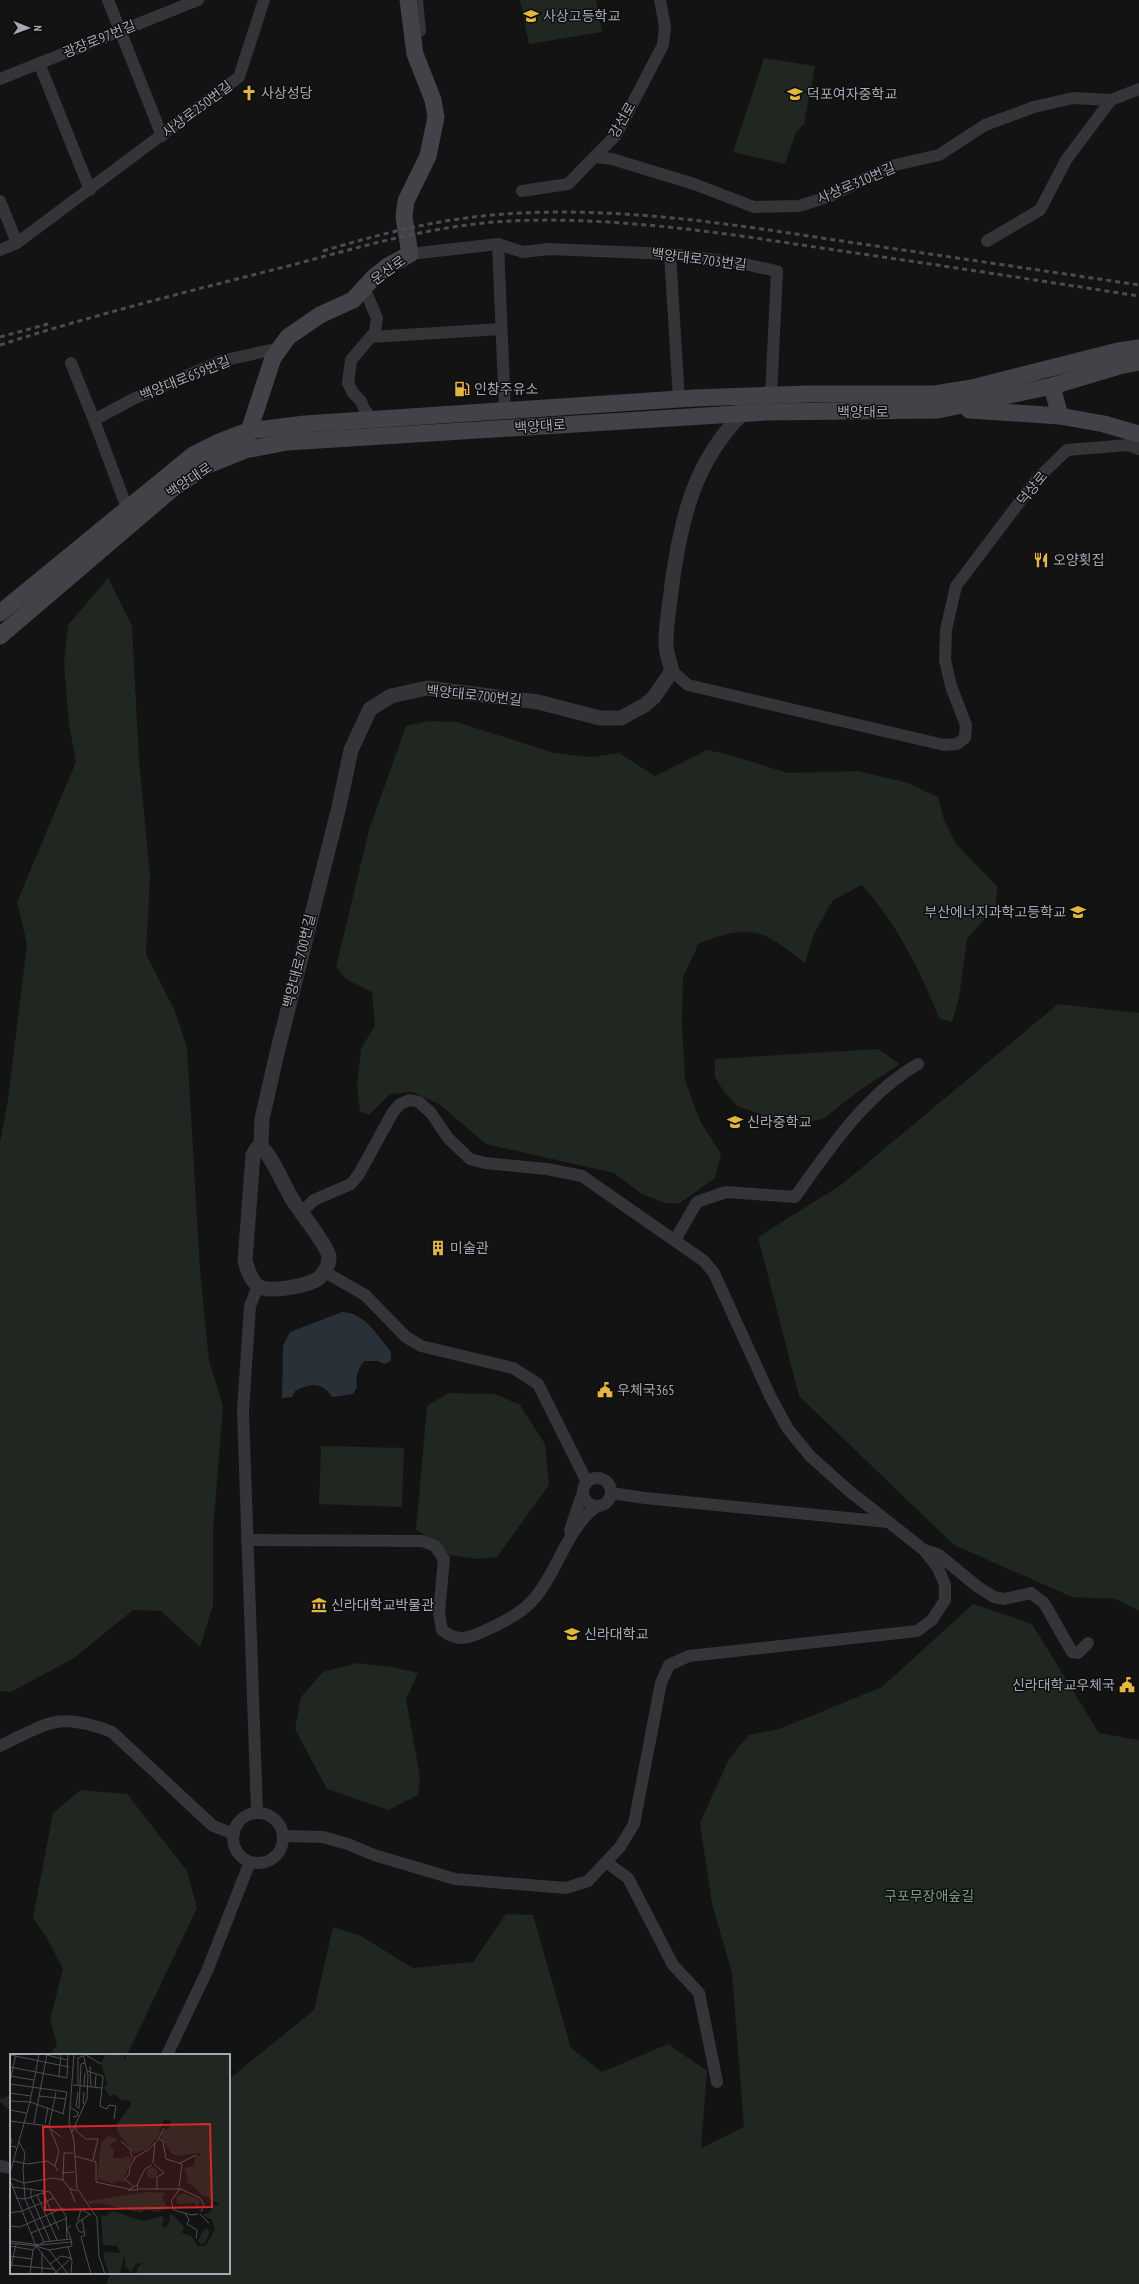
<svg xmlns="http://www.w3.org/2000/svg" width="1139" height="2284" font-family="'PT Sans Narrow','Noto Sans KR',sans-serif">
	<rect width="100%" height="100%" fill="#131314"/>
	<g fill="#1f2720">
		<path d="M520,0h76l6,32 -73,12z"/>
		<path d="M764,58l51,8 -11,58 -8,8 -11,32 -52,-12z"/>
		<path d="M108,578l24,48 7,135 11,114 -4,79 29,57 12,36 13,223 9,91 14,45 -10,125v74l-13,42 -39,-36 -28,-1 -59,48 -63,34 -11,-1v-548l8,-44 19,-155 -10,-42 59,-140 -7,-37 -5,-62 4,-38z"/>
		<path d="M429,721l28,1 97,31 37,4 28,-4 36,23 52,-26 23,5 58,18 70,-2 50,12 30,14 6,23 12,24 41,42 -1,20 -29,33 -8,59 -7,24 -13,-4c-19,-48 -42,-94 -77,-133l-29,15 -19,34 -9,29c-44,-35 -53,-39 -106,-20l-16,34 -1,47 3,56 15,41 21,33 -6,24 -35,25h-15l-23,-9 -28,-21 -128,-29 -47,-40 -27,-12 -22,2 -21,21 -9,-4 -3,-26 4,-36 14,-24 -3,-33 -26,-13 -10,-12 33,-137 37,-104z"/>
		<path d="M1058,1004l81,9v598l-23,-12 -44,-2 -118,-52 -155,-149 -41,-159 83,-52z"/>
		<path d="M878,1049l22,15 -40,26 -37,29 -30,6 -56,-19 -13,-14 -9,-15v-18z"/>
		<path d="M448,1393l47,1 25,11 25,39 4,41 -52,72 -19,2 -28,-4 -13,-13 -21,-12 11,-124z"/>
		<path d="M321,1446l83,2 -2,59 -83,-3z"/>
		<path d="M973,1604l59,20 67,109 40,7v544h-1033l5,-11h118v-194l85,-69 19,-83 28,9 52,32 60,-6 33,-48 27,1 38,133 31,24 66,-28 39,27 -6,77 43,-21 -12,-154 -20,-69 -12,-81 29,-64 20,-24 30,-6 103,-42z"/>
		<path d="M357,1663l35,4 26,6 -12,26 14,78 -2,18 -30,15 -61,-21 -32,-60 6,-32 22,-25z"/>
		<path d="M81,1790l46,4 60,77 10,37 -70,147h-77l7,-11 -7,-24 13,-51 -16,-31 -14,-20 20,-105z"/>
		<path d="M11,2095v17l-11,-10v-3z"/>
	</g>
	<path fill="#2a3037" d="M342,1312c22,0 36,24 49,40v9l-7,3 -6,-3h-14c-6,8 -9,17 -7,26l-4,7 -21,3c-10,-16 -23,-14 -37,-6l-3,6 -10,1 1,-52 7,-14z"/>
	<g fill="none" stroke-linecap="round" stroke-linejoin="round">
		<g stroke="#343439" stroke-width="12">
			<path d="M108,0l54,136"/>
			<path d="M417,0l3,31"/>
			<path d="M39,63l51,127"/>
			<path d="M0,79l198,-79"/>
			<path d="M596,157l16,2 82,25 60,23 45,-1 31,-10 61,-30 48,-11 46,-30 49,-18 39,-9 38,2 28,-11"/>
			<path d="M522,191l46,-7 48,-49 47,-90 2,-18 -5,-27"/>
			<path d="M0,201l17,42"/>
			<path d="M987,241l53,-31 26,-50 45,-60"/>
			<path d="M498,244l7,167"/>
			<path d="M0,250l17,-7 222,-166 25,-77"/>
			<path d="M410,254l88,-10 25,8 26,-3 121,5 69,9 38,8 -6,124"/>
			<path d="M670,254l9,145"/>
			<path d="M364,288l13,30 -2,14 -24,28 -3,23 5,10 8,8 3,8 9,11"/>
			<path d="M371,337l130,-8"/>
			<path d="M71,363l23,57 33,88"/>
			<path d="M94,420l39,-21 88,-38 59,-13"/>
			<path d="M672,671l16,14 256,60 13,-1 8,-6 1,-13 -15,-39 -6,-26 1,-30 10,-44 81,-107 30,-29 61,-5 11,4"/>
			<path d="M675,1240l22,-38 29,-10 69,5c35,-49 70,-102 123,-133"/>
			<path d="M325,1272l40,23 41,42 15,9 92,22 25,16 49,98"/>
			<circle cx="597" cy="1492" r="14"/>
			<path d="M611,1493l34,5 243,24"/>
			<path d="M570,1530l13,-38"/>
			<path d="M247,1540l175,1 13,5 9,13 -5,53 3,18c15,12 25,9 42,1 16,-7 38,-18 49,-31 25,-28 33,-71 64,-94"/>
			<path d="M924,1550l15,5 39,32 16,10 10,2 27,-6 13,10 28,49 6,1 10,-10"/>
			<path d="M0,1746c48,-23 59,-35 112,-14l101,94 21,8"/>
			<path d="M257,1812l-14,-401 7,-105 8,-20"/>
			<circle cx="258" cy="1838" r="25"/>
			<path d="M284,1836l39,1 25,7 26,11 81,24 111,9 22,-7 32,-34 14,-23 27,-141 8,-18 20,-9 228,-25 15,-11 13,-20v-15l-7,-17 -14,-18 -76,-60 -38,-34 -22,-27 -17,-31 -57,-125 -10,-12 -122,-85 -35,-7 -62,-6 -15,-4 -22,-21 -17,-25 -12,-11 -9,-2 -10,4 -7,8 -34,62 -8,10 -37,16 -13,13"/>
			<path d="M606,1862l22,16 45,87 26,28 18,89"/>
			<path d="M167,2055l40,-84 43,-109"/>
			<path d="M0,2166l11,2"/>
		</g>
		<g stroke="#343439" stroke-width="15">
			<path d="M261,1147l1,-28 15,-66 61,-242 13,-61 19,-41 21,-13 36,-8 111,14 62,16h21l24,-13 9,-8 18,-26c-2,-8 -5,-16 -6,-24 -1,-20 4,-43 6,-63 9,-65 22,-122 70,-170v-18"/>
			<path d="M261,1147c10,7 23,39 31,52 7,12 36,47 37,58 0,9 -6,19 -13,23 -12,6 -49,14 -59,5 -7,-6 -9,-15 -12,-24l8,-106 4,-7z"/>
		</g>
		<g stroke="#424349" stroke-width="17">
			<path d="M1052,386l8,30 44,8 35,10"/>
			<path d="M969,410l91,6"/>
			<path d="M246,440l27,-82 15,-21 32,-22 33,-15 20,-22 15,-12 22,-12 -6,-37 2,-16 22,-45 8,-39 -3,-17 -18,-46 -7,-54"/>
			<path d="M0,613l193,-158 26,-13 29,-11 57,-7 389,-26 114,-4h127l37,-6 146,-37 21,-3"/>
			<path d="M0,636l171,-146 34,-24 40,-16 42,-8 480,-30 171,-2 114,-24 67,-20 20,-4"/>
		</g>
		<g stroke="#4b4c52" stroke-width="3" stroke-dasharray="5 4" stroke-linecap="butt">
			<path d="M323,251c67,-20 128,-35 199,-38 105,-5 209,11 313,27 102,15 203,30 304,45"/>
			<path d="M0,337l48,-13"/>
			<path d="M0,345c96,-31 194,-55 292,-80 71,-19 143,-40 217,-44 105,-5 215,12 319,28 104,15 207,31 311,47"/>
		</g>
	</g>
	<defs>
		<symbol id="school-bare" viewBox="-9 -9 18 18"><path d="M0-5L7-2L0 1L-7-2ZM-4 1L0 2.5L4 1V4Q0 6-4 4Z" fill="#e4b63b" stroke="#0e0e0f" stroke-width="2.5" paint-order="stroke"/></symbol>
		<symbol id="church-bare" viewBox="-9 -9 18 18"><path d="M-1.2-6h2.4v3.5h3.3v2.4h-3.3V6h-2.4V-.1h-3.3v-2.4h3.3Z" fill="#e4b63b" stroke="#0e0e0f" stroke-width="2.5" paint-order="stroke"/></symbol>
		<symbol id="fuel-bare" viewBox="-9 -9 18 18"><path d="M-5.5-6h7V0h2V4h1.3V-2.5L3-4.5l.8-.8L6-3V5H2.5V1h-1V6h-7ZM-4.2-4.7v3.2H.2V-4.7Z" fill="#e4b63b" stroke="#0e0e0f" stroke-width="2.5" paint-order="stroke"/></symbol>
		<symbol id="restaurant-bare" viewBox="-9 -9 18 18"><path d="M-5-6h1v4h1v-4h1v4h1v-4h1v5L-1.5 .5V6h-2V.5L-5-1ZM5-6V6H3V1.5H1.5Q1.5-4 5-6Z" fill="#e4b63b" stroke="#0e0e0f" stroke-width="2.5" paint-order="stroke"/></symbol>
		<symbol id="building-bare" viewBox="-9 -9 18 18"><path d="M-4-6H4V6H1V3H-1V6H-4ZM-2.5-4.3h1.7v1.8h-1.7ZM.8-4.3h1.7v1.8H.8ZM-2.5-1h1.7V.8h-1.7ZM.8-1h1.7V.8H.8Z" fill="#e4b63b" stroke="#0e0e0f" stroke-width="2.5" paint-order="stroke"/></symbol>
		<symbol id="civic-bare" viewBox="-9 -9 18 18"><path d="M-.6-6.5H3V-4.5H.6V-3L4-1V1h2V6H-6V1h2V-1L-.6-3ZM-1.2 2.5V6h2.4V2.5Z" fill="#e4b63b" stroke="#0e0e0f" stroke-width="2.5" paint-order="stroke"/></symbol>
		<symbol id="museum-bare" viewBox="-9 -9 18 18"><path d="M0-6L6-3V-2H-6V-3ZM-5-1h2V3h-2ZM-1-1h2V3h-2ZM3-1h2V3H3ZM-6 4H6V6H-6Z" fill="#e4b63b" stroke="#0e0e0f" stroke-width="2.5" paint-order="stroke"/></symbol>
		<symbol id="university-bare" viewBox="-9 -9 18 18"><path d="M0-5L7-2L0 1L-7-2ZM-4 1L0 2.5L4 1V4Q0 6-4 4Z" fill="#e4b63b" stroke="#0e0e0f" stroke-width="2.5" paint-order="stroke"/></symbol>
	</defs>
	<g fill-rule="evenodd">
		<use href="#school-bare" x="520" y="5" width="22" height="22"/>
		<use href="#church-bare" x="238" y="82" width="22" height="22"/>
		<use href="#school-bare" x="784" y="83" width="22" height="22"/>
		<use href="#fuel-bare" x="451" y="378" width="22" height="22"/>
		<use href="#restaurant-bare" x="1030" y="549" width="22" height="22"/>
		<use href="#school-bare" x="1067" y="901" width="22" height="22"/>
		<use href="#school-bare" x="724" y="1111" width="22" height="22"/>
		<use href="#building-bare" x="427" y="1237" width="22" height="22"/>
		<use href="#civic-bare" x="594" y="1379" width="22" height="22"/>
		<use href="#museum-bare" x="308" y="1594" width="22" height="22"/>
		<use href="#university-bare" x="561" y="1623" width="22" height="22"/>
		<use href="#civic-bare" x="1116" y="1674" width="22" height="22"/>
	</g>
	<g text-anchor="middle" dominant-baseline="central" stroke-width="3" stroke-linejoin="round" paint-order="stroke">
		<g font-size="14" fill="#a5a9b4" stroke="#0e0e0f" text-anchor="start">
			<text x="543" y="16">사상고등학교</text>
			<text x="261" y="93">사상성당</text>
			<text x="807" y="94">덕포여자중학교</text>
			<text x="474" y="389">인창주유소</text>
			<text x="1053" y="560">오양횟집</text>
			<text x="1066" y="912" text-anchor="end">부산에너지과학고등학교</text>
			<text x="747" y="1122">신라중학교</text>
			<text x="450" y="1248">미술관</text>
			<text x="617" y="1390">우체국365</text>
			<text x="331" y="1605">신라대학교박물관</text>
			<text x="584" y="1634">신라대학교</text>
			<text x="1115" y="1685" text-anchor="end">신라대학교우체국</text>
		</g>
		<g font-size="14" fill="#a5a9b4" stroke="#0e0e0f">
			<text transform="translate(99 39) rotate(-22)">광장로97번길</text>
			<text transform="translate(197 109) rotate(-37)">사상로250번길</text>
			<text transform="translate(622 120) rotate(-60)">강선로</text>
			<text transform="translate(856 183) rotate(-23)">사상로310번길</text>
			<text transform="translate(699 259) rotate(7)">백양대로703번길</text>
			<text transform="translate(388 270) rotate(-36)">운산로</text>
			<text transform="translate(185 378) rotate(-22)">백양대로659번길</text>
			<text x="863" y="412">백양대로</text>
			<text transform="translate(540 426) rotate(-4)">백양대로</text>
			<text transform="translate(189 480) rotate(-34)">백양대로</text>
			<text transform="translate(1032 488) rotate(-51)">덕상로</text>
			<text transform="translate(474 695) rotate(6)">백양대로700번길</text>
			<text transform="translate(299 961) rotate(-76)">백양대로700번길</text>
		</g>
		<g font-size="14" fill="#7d9d81" stroke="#0e0e0f">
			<text x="929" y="1896">구포무장애숲길</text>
		</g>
	</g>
	<g transform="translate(10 2054)">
		<rect width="220" height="220" fill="#131314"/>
		<path d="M96,0h18v6l4,-6h102v220h-93v-6l6,-5 -7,1 -4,7 -7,3 5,-3 -5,-5v-11l-6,19h-10l-5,-15v-7l16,1 -3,-7 -14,-1 -2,-30 5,1 7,-5 30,10 19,-5 2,2 -2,7 2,3 5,-5 1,-8h3l11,12 -2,6 9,3 7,10h4l4,-1 9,-15 -3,-10 -9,-5 7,-3 3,-6 7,-2 -20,-10 -9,-10 -6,-1 3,-6 -4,-8 10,-4 1,-9h6l-2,-3 -22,3 -6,-3 -10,-16 1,-5 8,-5 1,-6 -7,-1 -7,18 -11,12 -12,3 -17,-22v-7l14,-19 -1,-4 -9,-1 -6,-6 -5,3 -6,-9 3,-4 -6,-21zM98,82l10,3 -9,7 5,4 -1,8h10l5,-2 4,3 -8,19 2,4 -9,-1 -2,3 -18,-5 4,-36zM136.5 119a5.5 5.5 0 1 1 11 0a5.5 5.5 0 1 1-11 0ZM137,138l18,1 -3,5 6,11 -11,3 -12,-2 -4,3 -41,-10 -10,1 -3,-3zM174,139l16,7 -2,7 -4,-4 -17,1 -1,-6zM194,175l3,-1 3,4 -5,11 -5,1 -2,-3z" fill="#1f2720"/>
		<path fill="none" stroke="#4d4f54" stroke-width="1" d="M64,0l-5,69 5,18 3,47 20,30 2,38 6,18M74,0l17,10M0,1l59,12M37,1l20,5M80,12l1,21M0,13l57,11 1,-24M77,17l16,5 -1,12M0,22l24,4M49,22l2,-22M0,28l6,-28M0,30l57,8 -4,22M63,31l29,3 -2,18 7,3 2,-4 7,1 -2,13M68,32v-28l5,-2M74,32l1,-13M85,33l1,-12M68,38l-2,14 3,3M74,38l-1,11 2,2M0,39l21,3M29,42l27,3M0,47l20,1 34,12M61,54l7,4 -1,4 -4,1M69,54l2,-44 4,-1M0,56l16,3M0,67l39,5 10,25 -4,15M24,69l13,-69M35,69l3,-15M39,72l7,-34M66,72v5l10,8h12l-5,21M41,75l10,8M62,78l15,-33 1,-24 -5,-21M2,85l-2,7 6,1M148,85l6,-11M111,87l10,9v5l4,4M9,88l6,11 -2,16 2,30 19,43M65,102l21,6v20l32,7M3,107l15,3 19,-3 8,5 3,5M143,109l2,-20M170,109l16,-8M144,110l10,9 -7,4v13M0,119l20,-71 9,-48M52,119l12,-1M0,124l14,5 29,-5 10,2 6,8 8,3M0,126l26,66 22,28M53,126l1,-27h9M127,131l1,5h-10l9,-5 8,-16 7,-4M123,132l-8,-7 4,-5 1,-8 6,-9 12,-7 11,-11 4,2 3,18 16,5 -3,23M2,133l38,5 16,24 1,23M21,134v9l19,44M60,135l5,13M129,135h42h-4M171,135l19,9 4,7 -3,7M32,136l17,40M169,136l-8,11 3,9 17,5 7,-1M27,141l20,45M6,144l9,1 18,-6M0,159l12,-2 32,-13M175,159l4,7 -2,4 10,6 -1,8M190,160l9,9M72,165l3,16 -4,2 10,37M68,167l3,-12 10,6M61,171l-4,4 4,10M0,172l10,1 43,-19M74,178h-5l-3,-8 14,-10M21,179l36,-15M61,185l1,7 -23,4 -13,-4 8,-4zM0,187l30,4 31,-3M0,189l26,3M0,192l23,4M58,193l4,14 -1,13M39,196l19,24M32,199v21M0,202l22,3M40,210l11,-8 10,2M0,211l44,4M0,217l6,-27M20,220l3,-24 3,-4M44,220l17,-16"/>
		<path fill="#d62828" fill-opacity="0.15" stroke="#d62828" stroke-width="2" d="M200,70l2,83 -167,3 -2,-83z"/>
		<rect width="220" height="220" fill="none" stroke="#a5a9b4" stroke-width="2"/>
	</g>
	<g transform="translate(28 28) rotate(91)" stroke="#0e0e0f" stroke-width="3" paint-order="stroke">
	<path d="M0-3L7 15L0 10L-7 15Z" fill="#a5a9b4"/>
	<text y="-6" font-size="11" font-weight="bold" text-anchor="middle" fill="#a5a9b4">N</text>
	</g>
</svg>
